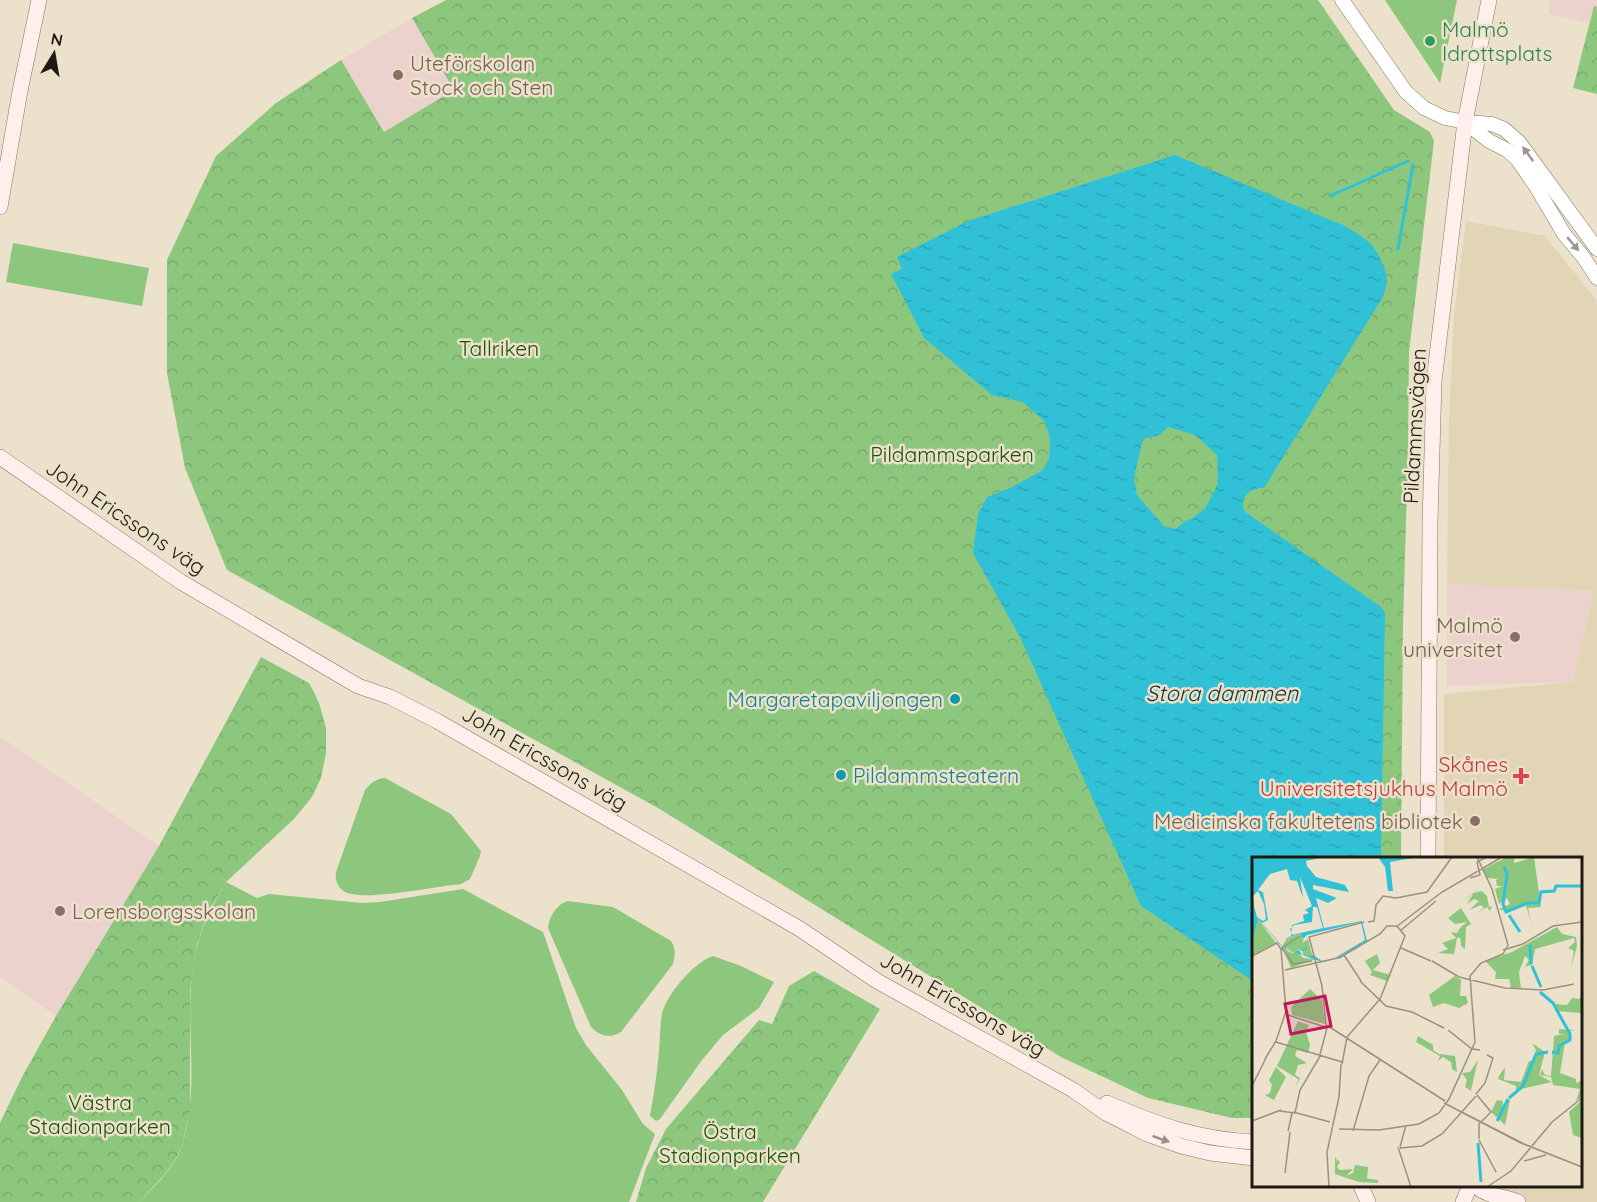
<svg xmlns="http://www.w3.org/2000/svg" width="1597" height="1202" font-family="Quicksand,sans-serif">
	<defs>
		<pattern id="park-crowns" width="20" height="18" patternUnits="userSpaceOnUse" patternTransform="scale(1.5)"><rect width="20" height="18" fill="#8dc77e"/><path d="M2 6a3 3 0 1 1 6 0M12 15a3 3 0 1 1 6 0" fill="none" stroke="#79aa6c"/></pattern>
		<pattern id="water-ripples" width="26" height="14" patternUnits="userSpaceOnUse" patternTransform="scale(1.5)"><rect width="26" height="14" fill="#31c1d7"/><path d="M2 4q2-2 4 0t4 0M15 11q2-2 4 0t4 0" fill="none" stroke="#2ba5b8"/></pattern>
	</defs>
	<rect width="100%" height="100%" fill="#ece1ca"/>
	<path fill="#e2d5b6" d="M1466,221l79,15 52,65v901h-108l18,-16h73v-328h-136v-164l129,-12 20,-91 -146,-7 2,-166 5,-103z"/>
	<g fill="#ecd2cd">
		<path d="M1551,0h46v7l-3,-1 -5,17 -41,-9z"/>
		<path d="M412,18l43,72 -71,42 -43,-72z"/>
		<path d="M1447,584l146,7 -20,91 -126,4z"/>
		<path d="M1,737l158,109 -103,170 -56,-39v-238z"/>
	</g>
	<g fill="#8dc77e">
		<path d="M1385,0h72l-17,83z"/>
		<path d="M13,243l136,25 -7,38 -136,-24z"/>
		<path d="M385,778l66,36 30,37 -1,5 -10,23 -9,5c-25,2 -96,18 -116,8 -8,-5 -10,-12 -9,-20l29,-82c6,-7 10,-11 20,-12z"/>
		<path d="M226,882l31,16 12,-4 93,9 18,-1 83,-13 80,43 33,96 10,17 36,45 21,34 12,10 -26,68h-490c14,-14 32,-31 40,-49 4,-7 5,-15 7,-23 12,-53 -1,-109 7,-164 4,-31 18,-58 33,-84z"/>
		<path d="M568,901l45,6 58,34c5,8 4,14 2,23l-52,68c-12,7 -21,4 -30,-5l-43,-99c1,-12 9,-24 20,-27z"/>
		<path d="M713,956l28,10 33,16 -15,26 -36,27 -21,25 -42,59 -4,2 -6,-5c4,-22 7,-43 9,-65 1,-12 1,-25 3,-37 4,-19 32,-52 51,-58z"/>
	</g>
	<g fill="url(#park-crowns)">
		<path d="M446,0h872l76,110 36,22 4,9 -25,211 -1,102 -5,170 -2,234h-147l-1,260h-21l-84,-20 -87,-41 -403,-249 -431,-238 -42,-102 -18,-95v-113l49,-104 60,-53 65,-43 43,72 70,-42 -42,-72z"/>
		<path d="M1594,6l3,1v87l-24,-6z"/>
		<path d="M261,657l48,26 6,11 5,12 6,22v25l-5,25 -9,19 -18,22 -68,63 -18,31 -11,31 -4,23 -3,25v119l-8,35 -7,14 -9,13 -27,29h-139v-79l22,-46 34,-61 103,-170z"/>
		<path d="M814,971l66,38 -117,193h-127l10,-34 20,-39 93,-109 13,4 17,-38z"/>
	</g>
	<path fill="url(#water-ripples)" fill-rule="evenodd" d="M1175,155l170,71 16,10 10,8 7,10 6,12 3,16 -4,15 -119,191c-14,0 -24,8 -20,23l137,96 4,6 -4,245h-127l-1,123 -112,-75 -121,-269 -47,-84 5,-39 9,-17 23,-9 33,-18 6,-12 1,-13 -1,-11 -4,-12 -22,-20 -31,-7 -68,-57 -33,-64 11,-5 -5,-12 71,-36zM1168,427l27,8 22,20 1,28 -12,24 -13,11 -9,4 -8,7 -12,-3 -27,-31 -3,-17 9,-39 17,-4z"/>
	<g fill="none" stroke-linecap="round" stroke-linejoin="round">
		<g stroke="#31c1d7" stroke-width="3">
			<path d="M1330,196l78,-35"/>
			<path d="M1398,249l15,-84"/>
		</g>
		<defs>
			<g id="tertiary">
				<path d="M1342,0l64,92 18,16 21,10 20,4 27,2 12,5 15,13 78,107"/>
				<path d="M1465,122l24,19 18,9 10,9 18,26 29,49 20,24 13,20"/>
			</g>
			<g id="secondary">
				<path d="M0,207l20,-116 19,-91"/>
				<path d="M0,457l181,125 177,104 32,11 47,24 363,208 77,52 196,109 33,23 18,9 23,12 34,12 29,7 44,5"/>
				<path d="M1428,858l2,-335 4,-142 31,-259 24,-122"/>
				<path d="M1107,1103c51,22 90,36 147,39"/>
				<path d="M1361,1186l7,16"/>
				<path d="M1476,1186c12,11 28,10 42,16"/>
				<path d="M1463,1202l7,-16"/>
			</g>
		</defs>
		<use href="#tertiary" stroke="#817762" stroke-width="15"/>
		<use href="#secondary" stroke="#817762" stroke-width="16"/>
		<use href="#tertiary" stroke="#fff" stroke-width="14"/>
		<use href="#secondary" stroke="#feeeec" stroke-width="15"/>
	</g>
	<defs><path id="oneway-solid" d="M-6-.8H1V-3.2L6.5 0L1 3.2V.8H-6Z" transform="scale(1.5)"/></defs>
	<g fill="#9a9894">
		<use href="#oneway-solid" transform="translate(1528 154) rotate(-126)"/>
		<use href="#oneway-solid" transform="translate(1573 244) rotate(50)"/>
	</g>
	<use fill="#998f8a" href="#oneway-solid" transform="translate(1161 1139) rotate(20)"/>
	<circle fill="#2e9e5b" stroke="#ece1ca" stroke-width="2" cx="1430" cy="41" r="6"/>
	<g fill="#8d6e63" stroke="#ece1ca" stroke-width="2">
		<circle cx="398" cy="75" r="6"/>
		<circle cx="1515" cy="637" r="6"/>
		<circle cx="1475" cy="821" r="6"/>
		<circle cx="60" cy="911" r="6"/>
	</g>
	<g fill="#0f9aa8" stroke="#ece1ca" stroke-width="2">
		<circle cx="955" cy="699" r="6"/>
		<circle cx="841" cy="775" r="6"/>
	</g>
	<path fill="#e0444e" stroke="#ece1ca" stroke-width="2" d="M1518 767h6v6h6v6h-6v6h-6v-6h-6v-6h6z"/>
	<g text-anchor="middle" dominant-baseline="central" stroke-width="5" stroke-linejoin="round" paint-order="stroke">
		<g font-size="21" fill="#27864d" stroke="#ece1ca" text-anchor="start">
			<text x="1442" y="29">Malmö<tspan x="1442" dy="24">Idrottsplats</tspan></text>
		</g>
		<g font-size="21" fill="#785e54" stroke="#ece1ca" text-anchor="start">
			<text x="410" y="63">Uteförskolan<tspan x="410" dy="24">Stock och Sten</tspan></text>
			<text x="1503" y="625" text-anchor="end">Malmö<tspan x="1503" dy="24">universitet</tspan></text>
			<text x="1463" y="821" text-anchor="end">Medicinska fakultetens bibliotek</text>
			<text x="72" y="911">Lorensborgsskolan</text>
		</g>
		<g font-size="21" fill="#1b5306" stroke="#ece1ca">
			<text x="499" y="348">Tallriken</text>
			<text x="952" y="454">Pildammsparken</text>
			<text x="100" y="1102">Västra<tspan x="100" dy="24">Stadionparken</tspan></text>
			<text x="730" y="1131">Östra<tspan x="730" dy="24">Stadionparken</tspan></text>
		</g>
		<g font-size="21" fill="#1e1a12" stroke="#ece1ca">
			<text transform="translate(1414 426) rotate(-87)">Pildammsvägen</text>
			<text transform="translate(126 517) rotate(34)">John Ericssons väg</text>
			<text transform="translate(545 758) rotate(30)">John Ericssons väg</text>
			<text transform="translate(963 1004) rotate(30)">John Ericssons väg</text>
		</g>
		<g font-size="21" fill="#0d838f" stroke="#ece1ca" text-anchor="end">
			<text x="943" y="699">Margaretapaviljongen</text>
			<text x="853" y="775" text-anchor="start">Pildammsteatern</text>
		</g>
		<g font-size="21" fill="#be3a42" stroke="#ece1ca" text-anchor="end">
			<text x="1508" y="764">Skånes<tspan x="1508" dy="24">Universitetsjukhus Malmö</tspan></text>
		</g>
		<g font-size="22" font-style="italic" fill="#1c3337" stroke="#ece1ca">
			<text x="1222" y="693">Stora dammen</text>
		</g>
	</g>
	<g transform="translate(1252 857)">
		<rect width="330" height="330" fill="#ece1ca"/>
		<path d="M255,0h7v6l20,-6 7,50 -13,1 4,16 -6,-18 -19,6 -8,-3 11,-5 -3,-6 -8,6 -4,-15 8,-3h-6l-1,-6 5,-2 -12,-12zM208,71l2,10h-5l-3,16 -16,-1 10,-4 -6,-6 14,-5 -5,-6 6,1zM46,164l11,4 -3,7 4,13 -2,8 -11,-3 -2,6 12,7 -9,2 -3,10 5,3 -4,8 2,-7 -21,-13zM307,172l15,1 -6,2 2,8 -5,3 -5,30 16,6v4l5,-2 1,16 -6,4 4,-12 -27,-4 -2,-8 -11,-2 2,-6 3,6 6,1 3,-40 11,-2h-6zM256,242l2,1 -5,25 -14,-13 6,-12 6,1 -1,5zM330,243v38l-9,-3 -4,-23zM103,308l13,2 -1,12 -21,-3 7,-3z" fill="#8dc77e"/>
		<path d="M125,97l3,9 -7,7 18,5 -4,6 -17,-6 2,-3 -7,-11zM203,119l6,4 -1,16h6l2,7 -9,5 -15,-5 -11,4 -4,-12z" fill="#8dc77e"/>
		<path d="M253,4l3,15 -3,1 -1,20 -6,1 -2,-7 7,-3 -3,-9 -13,-1 -4,-9zM228,31l-6,5 8,-2 5,5 2,11 3,-1 -2,5 -3,-4 -11,7 8,-6 -3,-3 -12,5 10,-9 -5,-2 -7,5 6,-10 -14,10zM209,51l10,16 -5,3 -1,22 -4,-3 -1,-18 7,-6 -12,2 -7,-6zM5,61l19,25 -24,12v-15zM305,70l5,7 14,3 1,9 -6,22 3,-17 -6,-3 7,-6 -1,-4 -39,11 -3,16 7,17 -8,-17 -6,2 4,-7 -4,-4 -6,16 2,17 -10,-1 -2,-9h-14l1,-7 -11,-11 27,-9zM50,77l1,9 5,-4 4,16 -8,1 -3,-7 -9,3 -5,-4h-4l9,5 5,-2 6,7 13,1 -25,9 -9,-21 5,-9zM58,132l12,11 3,24 -33,-9 -1,-8zM330,138l-1,18 -26,-2 1,-7 11,1 5,-7 7,1zM166,179l15,9v5l6,4 16,2 2,16 -5,-3 -1,-7 -8,-5 -5,4 2,-5 -24,-14zM280,186l13,9 -6,23 13,7 -36,8v-4l-18,-7 1,-3 6,-9 -1,13 17,2 8,-21h4l3,-11zM226,203l-7,30 2,2 -8,-5 2,-7 -5,-7 8,-1zM24,210l10,10 -12,23 -9,-5 5,-2 2,-8 -3,-5zM83,300l2,3 -1,2 2,-2 2,2 -3,5 3,3 13,-1 -7,7 32,4v3l-19,-1 -24,-8z" fill="#8dc77e"/>
		<path d="M0,0h72l-18,4 1,5 9,11 29,8 4,7 -36,-7v4l24,9 -9,5 -12,-5 8,30 38,-7 5,20 -28,16 -17,5 -39,-14 -25,-29 -6,21zM35,12l3,11 7,1 6,17 -3,-21 12,29 -7,4 4,3 -6,2 1,6 -12,4 -1,11 -6,2 16,-4 5,14 -13,4 -11,-6 -20,-23 6,-3 -5,-28 -5,-2 12,-16zM6,34l6,13 2,15 -3,2 -6,-4 -3,-11 -1,-10zM61,50h4l6,21 -31,7 -2,-6 4,-4 18,-3zM109,65l4,18 -32,19 -11,2 -9,-6 -9,1 -5,-5 8,-2 -4,-10 4,-4zM126,0h41l-29,5 3,29h-5l-3,-24z" fill="#31c1d7" fill-rule="evenodd"/>
		<path fill="none" stroke="#31c1d7" stroke-width="3" d="M252,10l3,7 -4,30 3,8 21,-9h12l2,-11 13,-1 2,-5h26M257,58l11,17M278,88l1,19M280,109l9,21M288,135l13,11 17,31v6l-11,6 -1,7 -6,-1M257,241l14,-12 13,-32 12,-2M245,264l11,-22M226,286l3,39"/>
		<path fill="none" stroke="#9a9180" stroke-width="1.5" d="M218,21l10,-3 -3,-13 10,-5M116,65l6,-1 2,-16 7,-9 13,2 31,-6 25,-35M144,70l46,-35 60,-35M148,74l36,-30M48,79l-18,12 11,16 19,-3M149,91l30,13M251,93l20,-6 30,-18 29,-4M92,98l17,26M0,99l25,-13 5,8M87,101l41,-24 7,-8h10l8,10 -25,63 -33,38 -5,27M180,104l27,16 46,11 38,2 31,-6M33,113l57,-13M108,124l26,25 26,6 32,16M33,157l40,13M74,168l-4,-39 -13,-49 55,-15M76,169l117,75M196,173l24,19 8,1M24,185l66,20M13,202l11,-18 10,-30 -5,-62M0,229l14,-28M224,237l9,-11 8,-25 -6,-3M225,238l14,17 -12,12v15M28,254l15,2 5,-23 19,-32 8,-30M41,255l37,10M0,264l29,-11M87,272l40,1 40,-6 20,-11 10,-14 26,-57 -5,-66 11,-13 22,-9 5,-9 -16,-56 -15,-32M36,274l4,-18M101,274l16,-55 11,-16M227,283l17,32M146,290l13,40M148,290l6,-22M148,291l22,-2 20,-12 34,-38M272,304l22,-6M330,310l-58,-23 -80,-41 77,40 61,24M33,316l5,-41M77,330l-2,-35 12,-55 2,-33M235,330l24,-16 41,-49 30,-24"/>
		<path fill="#c2185b" fill-opacity="0.15" stroke="#c2185b" stroke-width="3" d="M73,139l6,30 -40,8 -6,-30z"/>
		<rect width="330" height="330" fill="none" stroke="#1e1a12" stroke-width="3"/>
	</g>
	<g transform="translate(54 54) rotate(11)" stroke="#ece1ca" stroke-width="4.5" paint-order="stroke">
	<path d="M0-4.5L10 22L0 15L-10 22Z" fill="#1e1a12"/>
	<text y="-9" font-size="16" font-weight="bold" text-anchor="middle" fill="#1e1a12">N</text>
	</g>
</svg>
